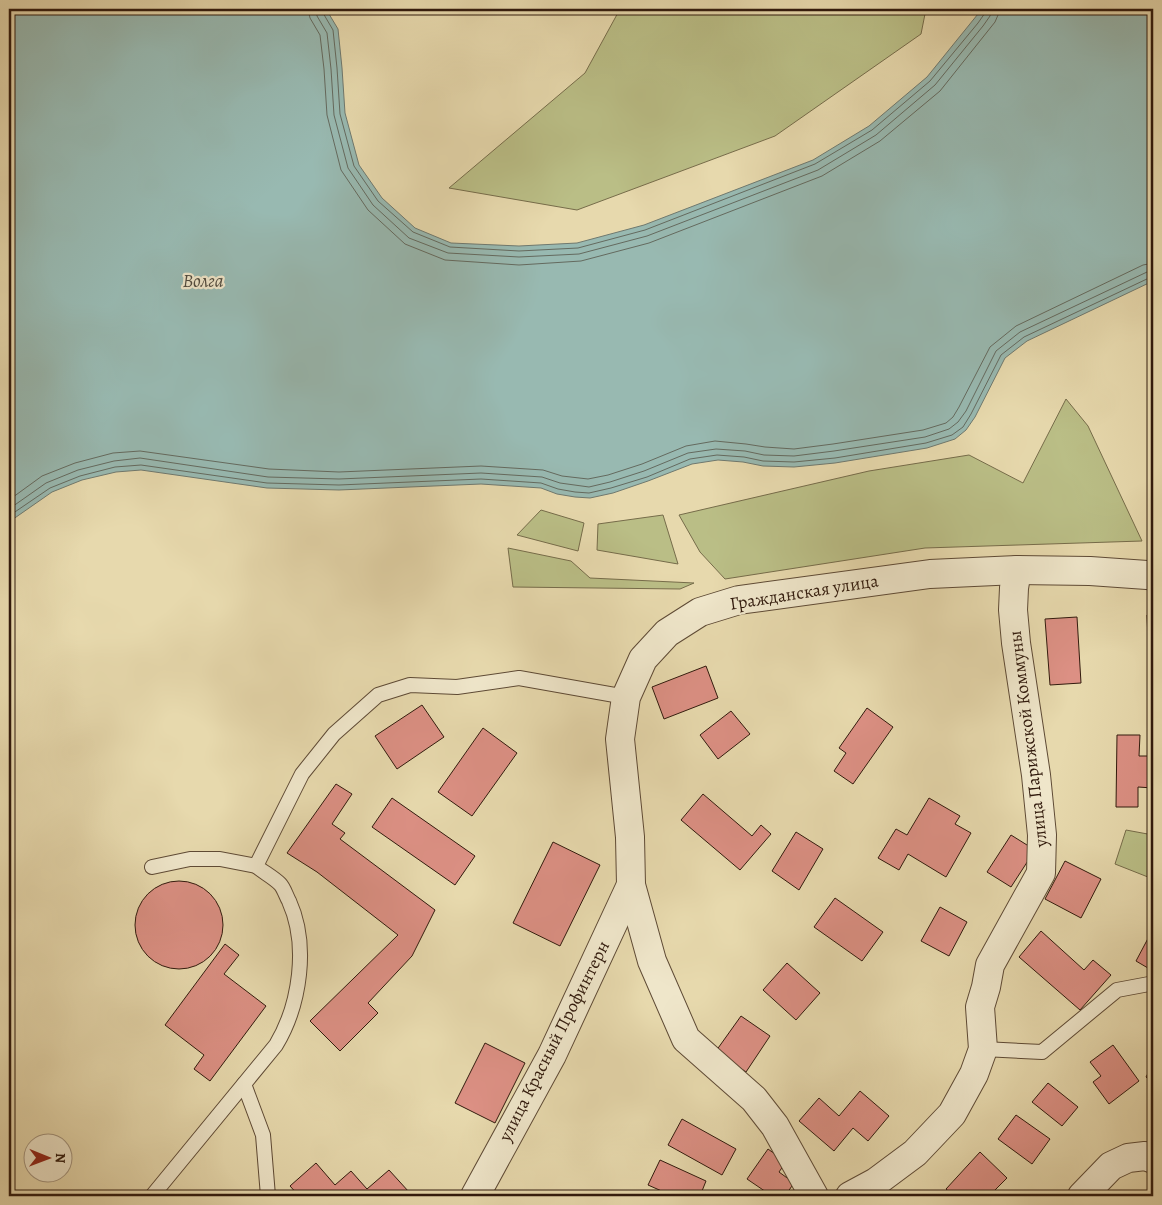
<svg xmlns="http://www.w3.org/2000/svg" width="1162" height="1205" font-family="Alegreya,serif">
	<rect width="100%" height="100%" fill="#e7d9ad"/>
	<filter id="stains"><feTurbulence type="fractalNoise" baseFrequency=".004" numOctaves="4"/><feColorMatrix values="0 0 0 0 .2 0 0 0 0 .09 0 0 0 0 .02 0 0 0 .5 -.17"/></filter>
	<radialGradient id="worn" r=".72"><stop offset=".6" stop-color="#630" stop-opacity="0"/><stop offset="1" stop-color="#630" stop-opacity=".3"/></radialGradient>
	<g fill="#babe86" stroke="#766c4a">
		<path d="M620,9h306l-5,25 -146,102 -198,74 -128,-22 136,-115z"/>
		<path d="M1066,399l22,27 54,115 -217,7 -200,31 -25,-27 -21,-37 190,-44 100,-16 54,28z"/>
		<path d="M541,510l43,13 -6,28 -61,-16z"/>
		<path d="M663,515l15,49 -81,-14 1,-26z"/>
		<path d="M508,548l63,13 19,17 104,5 -14,6 -167,-2z"/>
		<path d="M1126,830l27,5v44l-38,-15z"/>
	</g>
	<path fill="#98b9b1" stroke="#6f796f" d="M9,9h317l12,20 4,39 3,45 14,52 23,33 33,30 36,15 68,3 58,-3 67,-18 169,-65 56,-34 58,-49 55,-68h171v272l-126,60 -22,17 -30,59 -9,13 -11,9 -28,9 -92,15 -41,4 -31,-1 -20,-4 -25,-2 -26,4 -44,17 -35,12 -23,5 -15,-1 -18,-3 -16,-6 -60,-4 -142,6 -72,-2 -126,-18 -25,2 -34,8 -30,12 -43,30z"/>
	<g fill="none" stroke-linecap="round" stroke-linejoin="round">
		<g stroke="#646a5f" stroke-width="1">
			<path d="M308,9l2,9 10,17 4,34 3,46 14,55 27,40 37,34 40,16 74,5 62,-4 68,-18 173,-67 58,-35 60,-50 55,-69 3,-7 1,-6"/>
			<path d="M316,9l1,7 10,17 4,36 3,46 14,53 25,37 36,33 39,15 71,4 60,-3 68,-18 171,-66 58,-35 59,-50 48,-59 7,-10 2,-7"/>
			<path d="M322,9l1,4 10,17 4,38 3,46 14,52 24,35 35,31 37,15 69,4 59,-3 67,-18 170,-66 57,-34 58,-49 48,-58 7,-10v-4"/>
			<path d="M9,500l33,-24 33,-13 38,-10 27,-2 129,18 70,3 142,-6 62,4 19,6 26,3 20,-4 34,-11 44,-18 29,-5 31,3 19,3 29,2 39,-5 90,-14 23,-7 7,-6 6,-10 31,-60 26,-21 127,-61 10,-2"/>
			<path d="M9,509l37,-26 32,-13 36,-9 26,-3 128,19 71,2 142,-6 61,4 18,6 29,4 21,-5 34,-11 44,-18 28,-4 29,2 19,4 30,1 40,-5 91,-14 24,-8 9,-7 8,-11 30,-60 24,-19 127,-60 6,-1"/>
			<path d="M9,516l41,-28 30,-12 35,-9 26,-2 126,18 72,2 142,-6 60,4 17,6 17,3 14,1 22,-5 36,-11 43,-18 27,-4 27,2 19,4 31,1 41,-4 91,-15 26,-8 11,-8 8,-13 30,-59 23,-18 125,-59 4,-1"/>
		</g>
	</g>
	<g fill="#dc9084" stroke="#311a0d">
		<path d="M1147,615h6v49h-4z"/>
		<path d="M1077,617l4,66 -31,2 -5,-66z"/>
		<path d="M706,666l12,32 -54,21 -12,-32z"/>
		<path d="M422,705l22,32 -47,32 -22,-33z"/>
		<path d="M867,708l26,19 -40,57 -19,-13 12,-18 -7,-5z"/>
		<path d="M731,711l19,23 -32,25 -18,-24z"/>
		<path d="M483,728l34,25 -45,63 -34,-24z"/>
		<path d="M1117,735h23l-1,21h14v32l-15,-1v20h-22z"/>
		<path d="M336,784l16,10 -20,30 13,9 -5,6 95,71 -23,46 -44,47 10,10 -38,38 -30,-30 88,-86 -81,-63 -30,-19z"/>
		<path d="M703,794l49,42 9,-11 10,9 -31,36 -59,-50z"/>
		<path d="M392,798l83,58 -20,29 -83,-58z"/>
		<path d="M929,798l31,18 -5,8 16,9 -25,44 -38,-23 -9,16 -21,-12 18,-29 11,6z"/>
		<path d="M796,832l27,17 -24,41 -27,-19z"/>
		<path d="M1011,835l24,15 -24,37 -24,-15z"/>
		<path d="M553,842l47,23 -40,81 -47,-23z"/>
		<path d="M1065,861l36,18 -20,39 -36,-19z"/>
		<circle cx="179" cy="925" r="44"/>
		<path d="M835,898l48,34 -21,29 -48,-34z"/>
		<path d="M940,907l27,15 -18,34 -28,-15z"/>
		<path d="M1153,929v42l-17,-10z"/>
		<path d="M1041,931l43,39 9,-10 18,15 -31,35 -61,-53z"/>
		<path d="M225,944l14,11 -15,19 42,32 -56,75 -16,-12 10,-14 -39,-30z"/>
		<path d="M787,963l33,30 -24,27 -33,-30z"/>
		<path d="M741,1016l29,20 -24,36 -30,-21z"/>
		<path d="M485,1043l40,20 -30,60 -40,-20z"/>
		<path d="M1113,1045l26,36 -30,23 -16,-22 8,-6 -11,-14z"/>
		<path d="M1153,1064v20l-7,-7z"/>
		<path d="M1048,1083l30,24 -16,19 -30,-24z"/>
		<path d="M860,1091l29,25 -21,25 -15,-13 -19,23 -35,-30 20,-23 20,18z"/>
		<path d="M1016,1115l34,24 -18,25 -34,-25z"/>
		<path d="M682,1119l54,30 -14,26 -54,-30z"/>
		<path d="M768,1149l18,13 -7,10 15,11 -9,13h-13l-25,-17z"/>
		<path d="M980,1152l27,26 -18,18h-35l-8,-7z"/>
		<path d="M660,1160l46,21 -6,15h-27l-25,-11z"/>
		<path d="M316,1163l19,22 16,-14 16,18 22,-19 20,22 -5,4h-105l-9,-10z"/>
	</g>
	<g fill="none" stroke-linecap="round" stroke-linejoin="round">
		<defs>
			<g id="service">
				<path d="M152,867l38,-8h30l36,7"/>
				<path d="M983,1049l59,3 75,-62 32,-6"/>
				<path d="M244,1084l19,51 5,61"/>
				<path d="M152,1196l124,-151c24,-40 33,-100 13,-144 -3,-5 -5,-13 -9,-17 -7,-7 -17,-12 -24,-18l46,-92 32,-40 44,-39 32,-10 47,2 62,-9 107,19"/>
			</g>
			<g id="minor">
				<path d="M475,1196l77,-141 79,-170"/>
				<path d="M814,1196l-39,-70 -21,-27 -68,-60 -34,-78 -21,-76 -1,-48 -10,-98 6,-42 17,-38 24,-26 33,-21 39,-12 191,-26 87,-4 73,1 57,4 6,1"/>
				<path d="M850,1196l26,-14 39,-29 37,-39 22,-40 9,-25 -3,-42 6,-20 4,-22 51,-92 1,-38 -6,-60 -20,-132 -3,-33 1,-22 3,-18"/>
				<path d="M1082,1196l29,-30 17,-8 17,-2 8,3"/>
			</g>
		</defs>
		<use href="#service" stroke="#5e4a35" stroke-width="16"/>
		<use href="#minor" stroke="#5e4a35" stroke-width="30"/>
		<use href="#service" stroke="#efe6ca" stroke-width="14"/>
		<use href="#minor" stroke="#efe6ca" stroke-width="28"/>
	</g>
	<g text-anchor="middle" dominant-baseline="central" stroke-width="4.5" stroke-linejoin="round" paint-order="stroke">
		<g font-size="18" fill="#311a0d" stroke="#efe6ca">
			<text transform="translate(804 592) rotate(-9)">Гражданская улица</text>
			<text transform="translate(1028 739) rotate(-97)">улица Парижской Коммуны</text>
			<text transform="translate(554 1041) rotate(-63)">улица Красный Профинтерн</text>
		</g>
		<g font-size="19" font-style="italic" fill="#504a3e" stroke="#efe6ca">
			<text x="203" y="281">Волга</text>
		</g>
	</g>
	<rect width="1162" height="1205" fill="none" stroke="#e7d9ad" stroke-width="30"/>
	<rect x="10" y="10" width="1142" height="1185" fill="none" stroke="#311a0d" stroke-width="2.5"/>
	<rect x="15" y="15" width="1132" height="1175" fill="none" stroke="#311a0d"/>
	<g transform="translate(48 1158) rotate(91)"><circle r="24" fill="#efe6ca" stroke="#a3947e"/>
	<path d="M0-4L9 19L0 12L-9 19Z" fill="#8f2418"/>
	<text y="-8" font-size="14" font-weight="bold" text-anchor="middle" fill="#311a0d">N</text>
	</g>
	<rect width="100%" height="100%" filter="url(#stains)"/>
	<rect width="100%" height="100%" fill="url(#worn)"/>
</svg>
